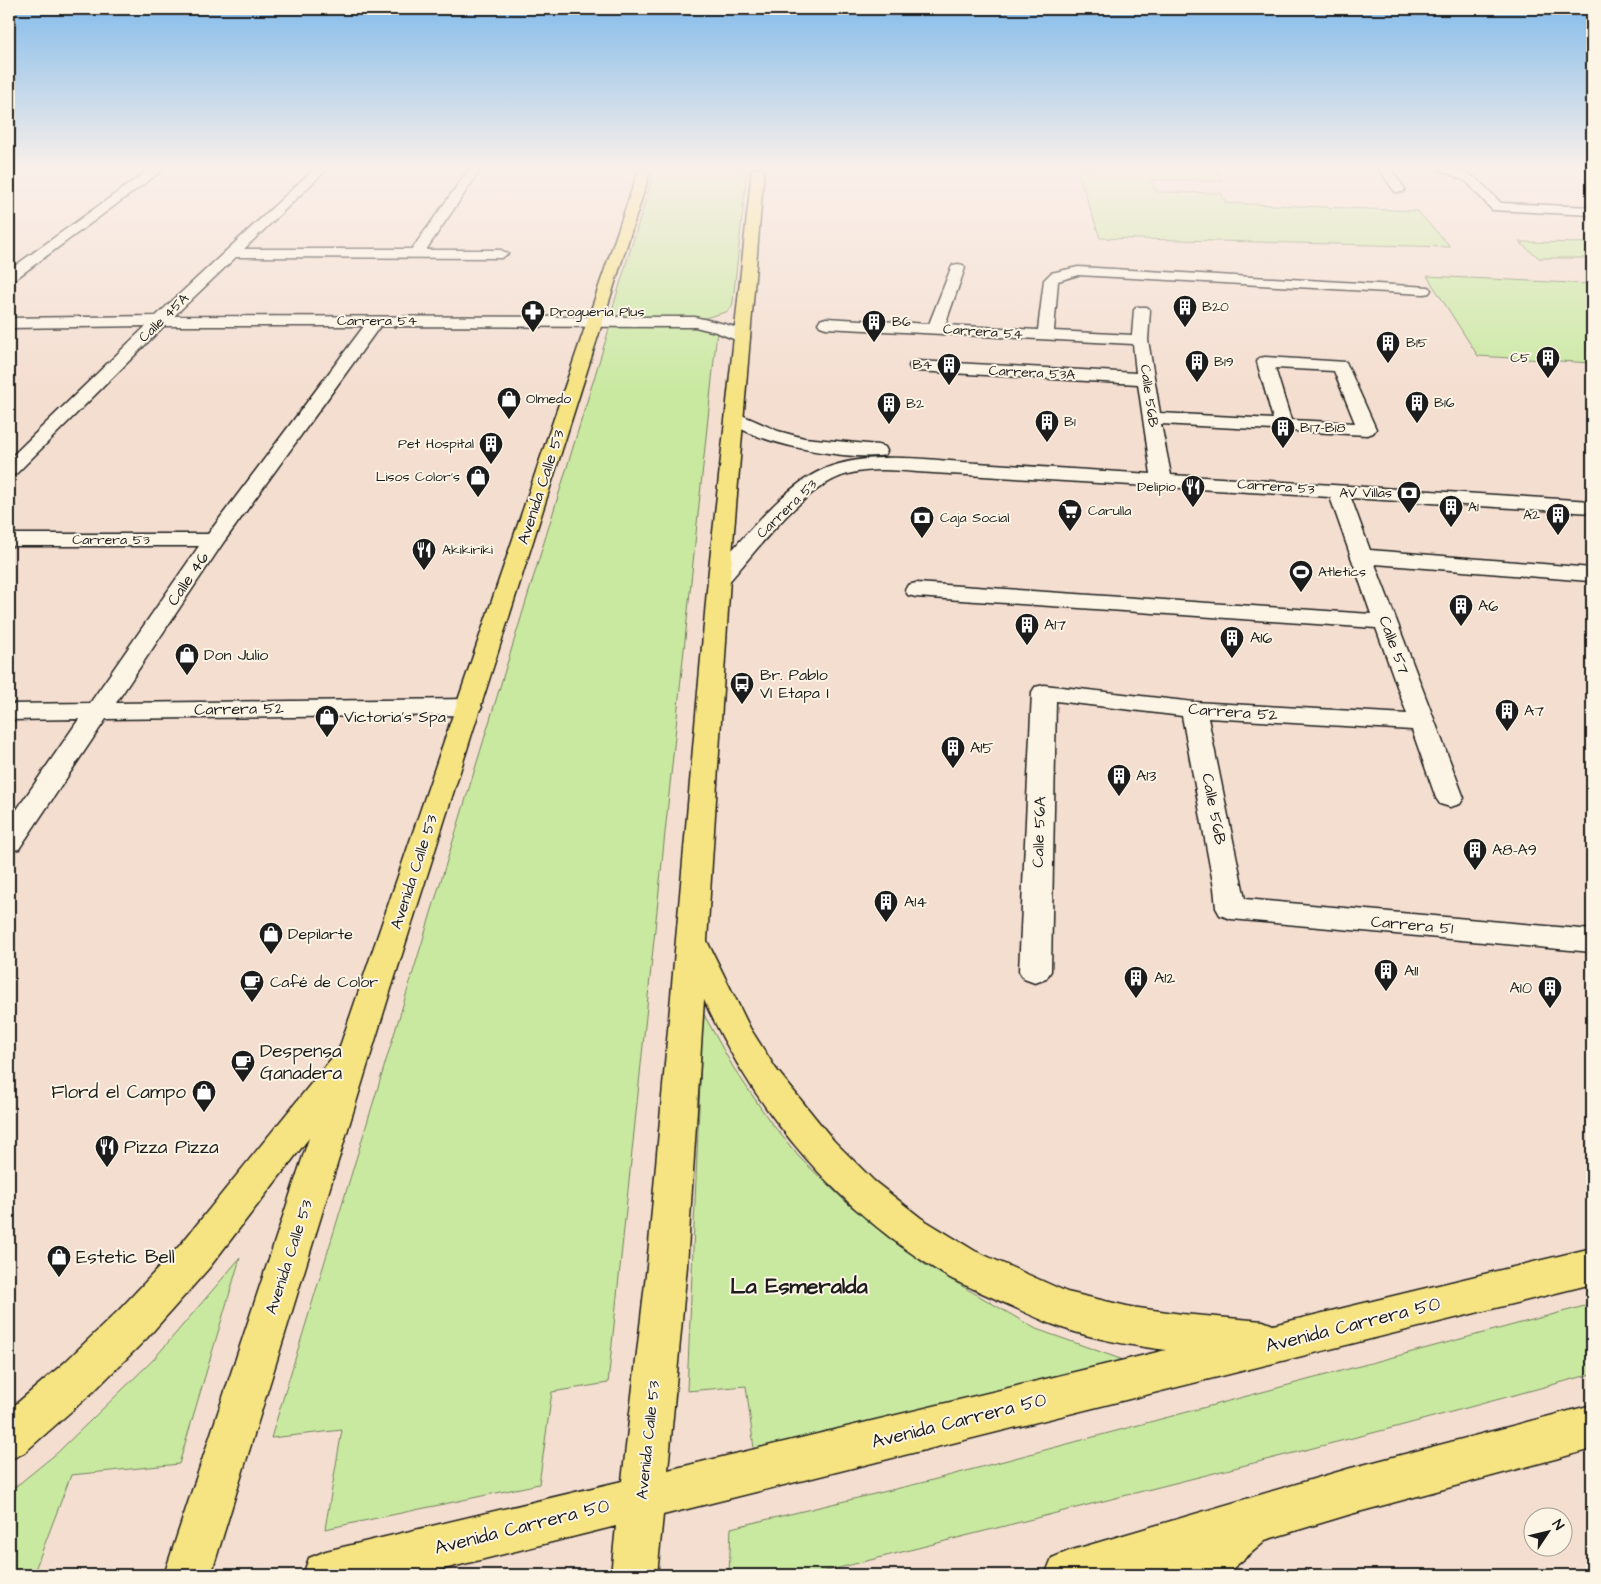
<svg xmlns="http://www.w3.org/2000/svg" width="1601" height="1584" font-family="'Architects Daughter',sans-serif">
	<rect width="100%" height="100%" fill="#f4ded0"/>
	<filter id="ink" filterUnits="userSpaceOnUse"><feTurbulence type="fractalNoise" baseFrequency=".02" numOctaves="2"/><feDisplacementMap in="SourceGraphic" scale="10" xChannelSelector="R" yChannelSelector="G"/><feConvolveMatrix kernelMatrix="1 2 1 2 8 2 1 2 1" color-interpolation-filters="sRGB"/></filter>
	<g filter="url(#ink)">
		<g fill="#c9e9a1" stroke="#72825e">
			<path d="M655,169h86l6,3 -14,129 -1,6 -6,5 -21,6 -95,-1z"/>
			<path d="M1077,169l139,1 7,11 -72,-1 6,12 64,1 5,10 191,8 34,36 -351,-9z"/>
			<path d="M1519,242l73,1v15h-53z"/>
			<path d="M1427,276l165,8v79l-114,-7z"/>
			<path d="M610,326l90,1 17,4 -109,1052 -56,9 -13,92 -214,45 17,-99 -71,8z"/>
			<path d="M703,1013l30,54 36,53 30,37 49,47 76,60 112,65 93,33 -375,87 -8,-63 -59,5z"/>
			<path d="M240,1258l-61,206 -108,11 -38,100h-24v-83l48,-39 96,-93z"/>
			<path d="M1592,1304v70l-196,53 -585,148h-82l2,-47 194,-46z"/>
		</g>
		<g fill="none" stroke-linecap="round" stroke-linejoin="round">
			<defs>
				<g id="minor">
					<path d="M150,169h14l-150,111 -5,1v-11z"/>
					<path d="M314,169h13l-83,80h168l57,-80h12l-55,81h75l7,4 -7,4 -265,-1 -62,59 521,1c14,4 47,8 55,20l-2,3h-12l-20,-8 -21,-5 -315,-1 -157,217 -107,160 353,-4 9,3 4,5 -4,5 -9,3 -363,4 -87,130 -10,2v-30l70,-102 -70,1v-16l81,-1 109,-157h-190v-12h199l156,-208h-200l-148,148 -7,2v-17l137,-133 -137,2v-10l147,-2z"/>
					<path d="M1379,169h12l14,20 -2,3h-8z"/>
					<path d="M1438,169c35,0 40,11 63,34l91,4v8l-100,-5 -25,-28z"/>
					<path d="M958,264l5,1 2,3 -20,57 93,5 6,-50 7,-7 27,-6 351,20 2,3 -2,3 -5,1 -346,-19 -20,6 -4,50 78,4 2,-25 3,-3h10l3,3 -2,30 12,73 113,6 -16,-57 2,-4 6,-1 81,5 30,67 -3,4 -6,2 -206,-11 10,51 421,26v12l-241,-15 19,52 222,18v12l-3,1 -214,-17 89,234 -4,6 -10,3 -10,-3 -4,-6 -24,-68 -204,-12 37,181 347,31v22l-361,-33 -11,-4 -4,-7 -2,-20 -32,-172 -126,-15 -5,270 -5,8 -11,4 -11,-4 -5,-8 13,-279 3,-5 9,-2 150,17 213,12 -31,-86 -460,-31 -8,-2 -3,-5 3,-5 8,-2 455,31 -41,-117 -413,-25c-22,-2 -47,-4 -69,2 -44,11 -91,76 -121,110l-8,2 -8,-2 -3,-5 3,-5c30,-33 72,-88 113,-105 46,-19 104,-9 153,-6 58,4 116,7 174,11l-13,-90 -221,-13 -6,-1 -2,-4 2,-4 6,-1 219,12 -3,-29 -307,-16 -6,-2 -2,-3 2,-3 6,-2 103,6 22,-56 2,-3zM1275,368l59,3 21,52 -64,-3z"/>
					<path d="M735,412l43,19 26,7 74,7 7,2 2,4 -2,4c-30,7 -141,-12 -159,-38l3,-4z"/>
				</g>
				<g id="major">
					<path d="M639,169h12l-265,836 -175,570h-47l145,-437 -100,130 -62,70 -53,53 -70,62 -15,7v-50l55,-47 55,-53 62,-66 150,-185 5,-1z"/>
					<path d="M752,169h12l-34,410 -23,362 43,87 26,41 58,72 40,40 47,37 54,33 92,41 64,15 51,7 81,7 10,4 319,-77v36l-929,231 -6,60h-46l5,-49 -196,49h-117l6,-17 17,-7 296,-70 25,-215 61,-687zM704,1000c52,113 134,211 241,275 11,7 23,11 35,17 23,10 46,21 69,31 37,15 78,22 117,27l-498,120 19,-204z"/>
					<path d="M1592,1405v44l-241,65 -86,26 -2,3 -38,32h-60l2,-6 -21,6h-101l7,-17 17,-7 282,-83z"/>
				</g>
			</defs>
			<use href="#minor" stroke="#1c1c1c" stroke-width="3"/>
			<use href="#major" stroke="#1c1c1c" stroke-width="3"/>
			<use href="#minor" fill="#fcf5e5" fill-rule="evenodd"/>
			<use href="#major" fill="#f6e381" fill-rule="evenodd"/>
		</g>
	</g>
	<linearGradient id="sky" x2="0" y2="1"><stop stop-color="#85bceb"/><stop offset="0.43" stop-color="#faf0ea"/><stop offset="1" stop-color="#faf0ea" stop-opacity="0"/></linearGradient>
	<rect width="1601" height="391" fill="url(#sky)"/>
	<defs>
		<symbol id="building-pin" viewBox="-11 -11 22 30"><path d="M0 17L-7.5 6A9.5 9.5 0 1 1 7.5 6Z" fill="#1c1c1c" stroke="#fcf5e5"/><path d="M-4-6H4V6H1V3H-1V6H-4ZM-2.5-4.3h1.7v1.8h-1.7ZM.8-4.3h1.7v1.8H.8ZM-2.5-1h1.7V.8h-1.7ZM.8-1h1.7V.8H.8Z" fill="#fff"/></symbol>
		<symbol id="pharmacy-pin" viewBox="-11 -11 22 30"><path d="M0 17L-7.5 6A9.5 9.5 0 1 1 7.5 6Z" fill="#1c1c1c" stroke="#fcf5e5"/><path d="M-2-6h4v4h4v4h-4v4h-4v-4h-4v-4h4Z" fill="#fff"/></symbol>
		<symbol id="shop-pin" viewBox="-11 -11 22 30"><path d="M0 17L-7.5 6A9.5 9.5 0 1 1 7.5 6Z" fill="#1c1c1c" stroke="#fcf5e5"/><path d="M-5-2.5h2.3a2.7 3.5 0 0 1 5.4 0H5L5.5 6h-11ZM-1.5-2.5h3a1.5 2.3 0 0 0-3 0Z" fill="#fff"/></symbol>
		<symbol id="restaurant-pin" viewBox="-11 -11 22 30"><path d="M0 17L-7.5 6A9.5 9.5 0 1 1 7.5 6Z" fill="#1c1c1c" stroke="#fcf5e5"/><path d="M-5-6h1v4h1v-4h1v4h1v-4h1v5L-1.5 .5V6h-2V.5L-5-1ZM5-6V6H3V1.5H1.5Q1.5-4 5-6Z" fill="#fff"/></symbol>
		<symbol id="bank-pin" viewBox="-11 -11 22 30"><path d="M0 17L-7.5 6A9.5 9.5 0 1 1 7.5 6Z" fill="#1c1c1c" stroke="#fcf5e5"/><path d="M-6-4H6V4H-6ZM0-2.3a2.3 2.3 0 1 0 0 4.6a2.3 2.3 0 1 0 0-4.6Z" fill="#fff"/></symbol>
		<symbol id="supermarket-pin" viewBox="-11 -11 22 30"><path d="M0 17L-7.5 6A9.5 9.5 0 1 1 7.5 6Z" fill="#1c1c1c" stroke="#fcf5e5"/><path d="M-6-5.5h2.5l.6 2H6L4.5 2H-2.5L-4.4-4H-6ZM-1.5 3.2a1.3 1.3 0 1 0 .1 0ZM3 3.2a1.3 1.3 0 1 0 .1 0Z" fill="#fff"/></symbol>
		<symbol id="stadium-pin" viewBox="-11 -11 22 30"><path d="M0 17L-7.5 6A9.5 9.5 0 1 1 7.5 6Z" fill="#1c1c1c" stroke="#fcf5e5"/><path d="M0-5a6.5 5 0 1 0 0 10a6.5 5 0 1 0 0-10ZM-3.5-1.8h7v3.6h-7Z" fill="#fff"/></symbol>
		<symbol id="bus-pin" viewBox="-11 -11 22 30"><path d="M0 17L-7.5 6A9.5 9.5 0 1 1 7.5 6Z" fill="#1c1c1c" stroke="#fcf5e5"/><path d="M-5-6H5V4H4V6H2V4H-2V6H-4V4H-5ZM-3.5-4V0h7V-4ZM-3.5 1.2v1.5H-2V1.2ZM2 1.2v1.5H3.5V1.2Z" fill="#fff"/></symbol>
		<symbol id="cafe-pin" viewBox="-11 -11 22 30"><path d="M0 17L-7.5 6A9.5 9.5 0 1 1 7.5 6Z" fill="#1c1c1c" stroke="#fcf5e5"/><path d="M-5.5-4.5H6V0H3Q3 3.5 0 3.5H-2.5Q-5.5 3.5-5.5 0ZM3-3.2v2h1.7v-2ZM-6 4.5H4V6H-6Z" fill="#fff"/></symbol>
	</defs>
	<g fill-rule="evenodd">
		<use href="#building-pin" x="1171" y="293" width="28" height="38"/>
		<use href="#pharmacy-pin" x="519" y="298" width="28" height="38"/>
		<use href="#building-pin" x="860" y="308" width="28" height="38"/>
		<use href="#building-pin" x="1374" y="329" width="28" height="38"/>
		<use href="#building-pin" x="1534" y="344" width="28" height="38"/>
		<use href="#building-pin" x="1183" y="348" width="28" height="38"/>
		<use href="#building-pin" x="935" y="351" width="28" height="38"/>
		<use href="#shop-pin" x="495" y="385" width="28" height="38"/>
		<use href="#building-pin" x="1403" y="389" width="28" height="38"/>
		<use href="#building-pin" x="875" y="390" width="28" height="38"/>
		<use href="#building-pin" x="1033" y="408" width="28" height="38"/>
		<use href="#building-pin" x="1269" y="414" width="28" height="38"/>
		<use href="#building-pin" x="477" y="430" width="28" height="38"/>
		<use href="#shop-pin" x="464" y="463" width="28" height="38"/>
		<use href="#restaurant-pin" x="1179" y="473" width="28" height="38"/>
		<use href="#bank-pin" x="1395" y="479" width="28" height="38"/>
		<use href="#building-pin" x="1437" y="493" width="28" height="38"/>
		<use href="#supermarket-pin" x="1056" y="497" width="28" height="38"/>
		<use href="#building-pin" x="1544" y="501" width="28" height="38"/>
		<use href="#bank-pin" x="908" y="504" width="28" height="38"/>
		<use href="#restaurant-pin" x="410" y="536" width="28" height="38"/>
		<use href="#stadium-pin" x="1287" y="558" width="28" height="38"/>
		<use href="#building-pin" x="1447" y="592" width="28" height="38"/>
		<use href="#building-pin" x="1013" y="611" width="28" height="38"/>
		<use href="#building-pin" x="1218" y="624" width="28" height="38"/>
		<use href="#shop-pin" x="173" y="641" width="28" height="38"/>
		<use href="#bus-pin" x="728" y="670" width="28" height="38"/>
		<use href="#building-pin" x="1493" y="697" width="28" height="38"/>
		<use href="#shop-pin" x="313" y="703" width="28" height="38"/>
		<use href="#building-pin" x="939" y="734" width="28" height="38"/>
		<use href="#building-pin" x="1105" y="762" width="28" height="38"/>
		<use href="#building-pin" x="1461" y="836" width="28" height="38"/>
		<use href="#building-pin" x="872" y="888" width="28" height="38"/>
		<use href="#shop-pin" x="257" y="920" width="28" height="38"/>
		<use href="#building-pin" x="1372" y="957" width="28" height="38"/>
		<use href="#building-pin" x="1122" y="964" width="28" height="38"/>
		<use href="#cafe-pin" x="238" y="968" width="28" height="38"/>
		<use href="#building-pin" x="1536" y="974" width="28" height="38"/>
		<use href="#cafe-pin" x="229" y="1048" width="28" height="38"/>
		<use href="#shop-pin" x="190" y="1078" width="28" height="38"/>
		<use href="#restaurant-pin" x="93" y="1133" width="28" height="38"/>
		<use href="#shop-pin" x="45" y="1243" width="28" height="38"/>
	</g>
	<g text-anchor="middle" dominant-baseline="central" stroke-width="4" stroke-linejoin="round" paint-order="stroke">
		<g font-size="14" fill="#1c1c1c" stroke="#fcf5e5" text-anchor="start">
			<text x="1202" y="307">B20</text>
			<text x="550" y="312">Droguería Plus</text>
			<text x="892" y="322">B6</text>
			<text x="1406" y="343">B15</text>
			<text x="1530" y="358" text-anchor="end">C5</text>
			<text x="1214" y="362">B19</text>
			<text x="932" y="365" text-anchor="end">B4</text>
			<text x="526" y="399">Olmedo</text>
			<text x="1434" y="403">B16</text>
			<text x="906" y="404">B2</text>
			<text x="1064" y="422">B1</text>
			<text x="1300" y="428">B17-B18</text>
			<text x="474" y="444" text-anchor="end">Pet Hospital</text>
			<text x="460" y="477" text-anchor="end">Lisos Color's</text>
			<text x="1176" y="487" text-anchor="end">Delipio</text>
			<text x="1392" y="493" text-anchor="end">AV Villas</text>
			<text x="1468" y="507">A1</text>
			<text x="1088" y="511">Carulla</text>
			<text x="1540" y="515" text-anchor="end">A2</text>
			<text x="940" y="518">Caja Social</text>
			<text x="442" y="550">Akikiriki</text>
			<text x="1318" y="572">Atletics</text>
		</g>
		<g font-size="14" fill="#1c1c1c" stroke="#fcf5e5">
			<text transform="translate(164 318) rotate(-44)">Calle 45A</text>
			<text x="377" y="321">Carrera 54</text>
			<text transform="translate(983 332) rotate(4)">Carrera 54</text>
			<text transform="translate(1032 373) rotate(3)">Carrera 53A</text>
			<text transform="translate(1149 396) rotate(82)">Calle 56B</text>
			<text transform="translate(1276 487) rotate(4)">Carrera 53</text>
			<text transform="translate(787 509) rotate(-44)">Carrera 53</text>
			<text x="111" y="540">Carrera 53</text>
		</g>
		<g font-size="16" fill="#1c1c1c" stroke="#fcf5e5">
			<text transform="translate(541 487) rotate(-72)">Avenida Calle 53</text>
			<text transform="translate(188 579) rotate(-56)">Calle 46</text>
			<text transform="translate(1394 645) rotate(70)">Calle 57</text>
			<text transform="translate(239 709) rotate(-1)">Carrera 52</text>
			<text transform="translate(1233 712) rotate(4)">Carrera 52</text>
			<text transform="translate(1214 809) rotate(79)">Calle 56B</text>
			<text transform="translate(1039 832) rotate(-88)">Calle 56A</text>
			<text transform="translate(414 872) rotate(-72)">Avenida Calle 53</text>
			<text transform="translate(1412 925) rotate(5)">Carrera 51</text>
			<text transform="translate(289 1257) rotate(-72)">Avenida Calle 53</text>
			<text transform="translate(648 1440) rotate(-84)">Avenida Calle 53</text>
		</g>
		<g font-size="16" fill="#1c1c1c" stroke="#fcf5e5" text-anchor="start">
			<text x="1478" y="606">A6</text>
			<text x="1044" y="625">A17</text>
			<text x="1250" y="638">A16</text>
			<text x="204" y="655">Don Julio</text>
			<text x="760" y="675">Br. Pablo<tspan x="760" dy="18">VI Etapa I</tspan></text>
			<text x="1524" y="711">A7</text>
			<text x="344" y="717">Victoria's Spa</text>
			<text x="970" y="748">A15</text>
			<text x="1136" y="776">A13</text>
			<text x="1492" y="850">A8-A9</text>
			<text x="904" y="902">A14</text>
			<text x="288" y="934">Depilarte</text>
			<text x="1404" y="971">A11</text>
			<text x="1154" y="978">A12</text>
			<text x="270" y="982">Café de Color</text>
			<text x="1532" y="988" text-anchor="end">A10</text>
		</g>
		<g font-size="19" fill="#1c1c1c" stroke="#fcf5e5" text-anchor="start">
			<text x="260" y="1051">Despensa<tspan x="260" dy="22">Ganadera</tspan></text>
			<text x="186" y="1092" text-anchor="end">Flord el Campo</text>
			<text x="124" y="1147">Pizza Pizza</text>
			<text x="76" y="1257">Estetic Bell</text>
		</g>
		<g font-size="19" fill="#1c1c1c" stroke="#fcf5e5">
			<text transform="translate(1353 1325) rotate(-14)">Avenida Carrera 50</text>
			<text transform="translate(959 1421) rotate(-14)">Avenida Carrera 50</text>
			<text transform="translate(522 1527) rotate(-14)">Avenida Carrera 50</text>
		</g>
		<g font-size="22" font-weight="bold" fill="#1c1c1c" stroke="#fcf5e5">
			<text x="799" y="1286">La Esmeralda</text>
		</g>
	</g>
	<rect width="1601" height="1584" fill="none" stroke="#fcf5e5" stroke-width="30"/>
	<rect x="15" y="15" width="1571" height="1554" fill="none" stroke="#1c1c1c" stroke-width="2" filter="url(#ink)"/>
	<g transform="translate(1548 1532) rotate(55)"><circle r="24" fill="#fcf5e5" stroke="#a29e95"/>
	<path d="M0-4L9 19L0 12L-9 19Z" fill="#1c1c1c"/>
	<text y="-8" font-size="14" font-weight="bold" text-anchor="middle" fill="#1c1c1c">N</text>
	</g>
</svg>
